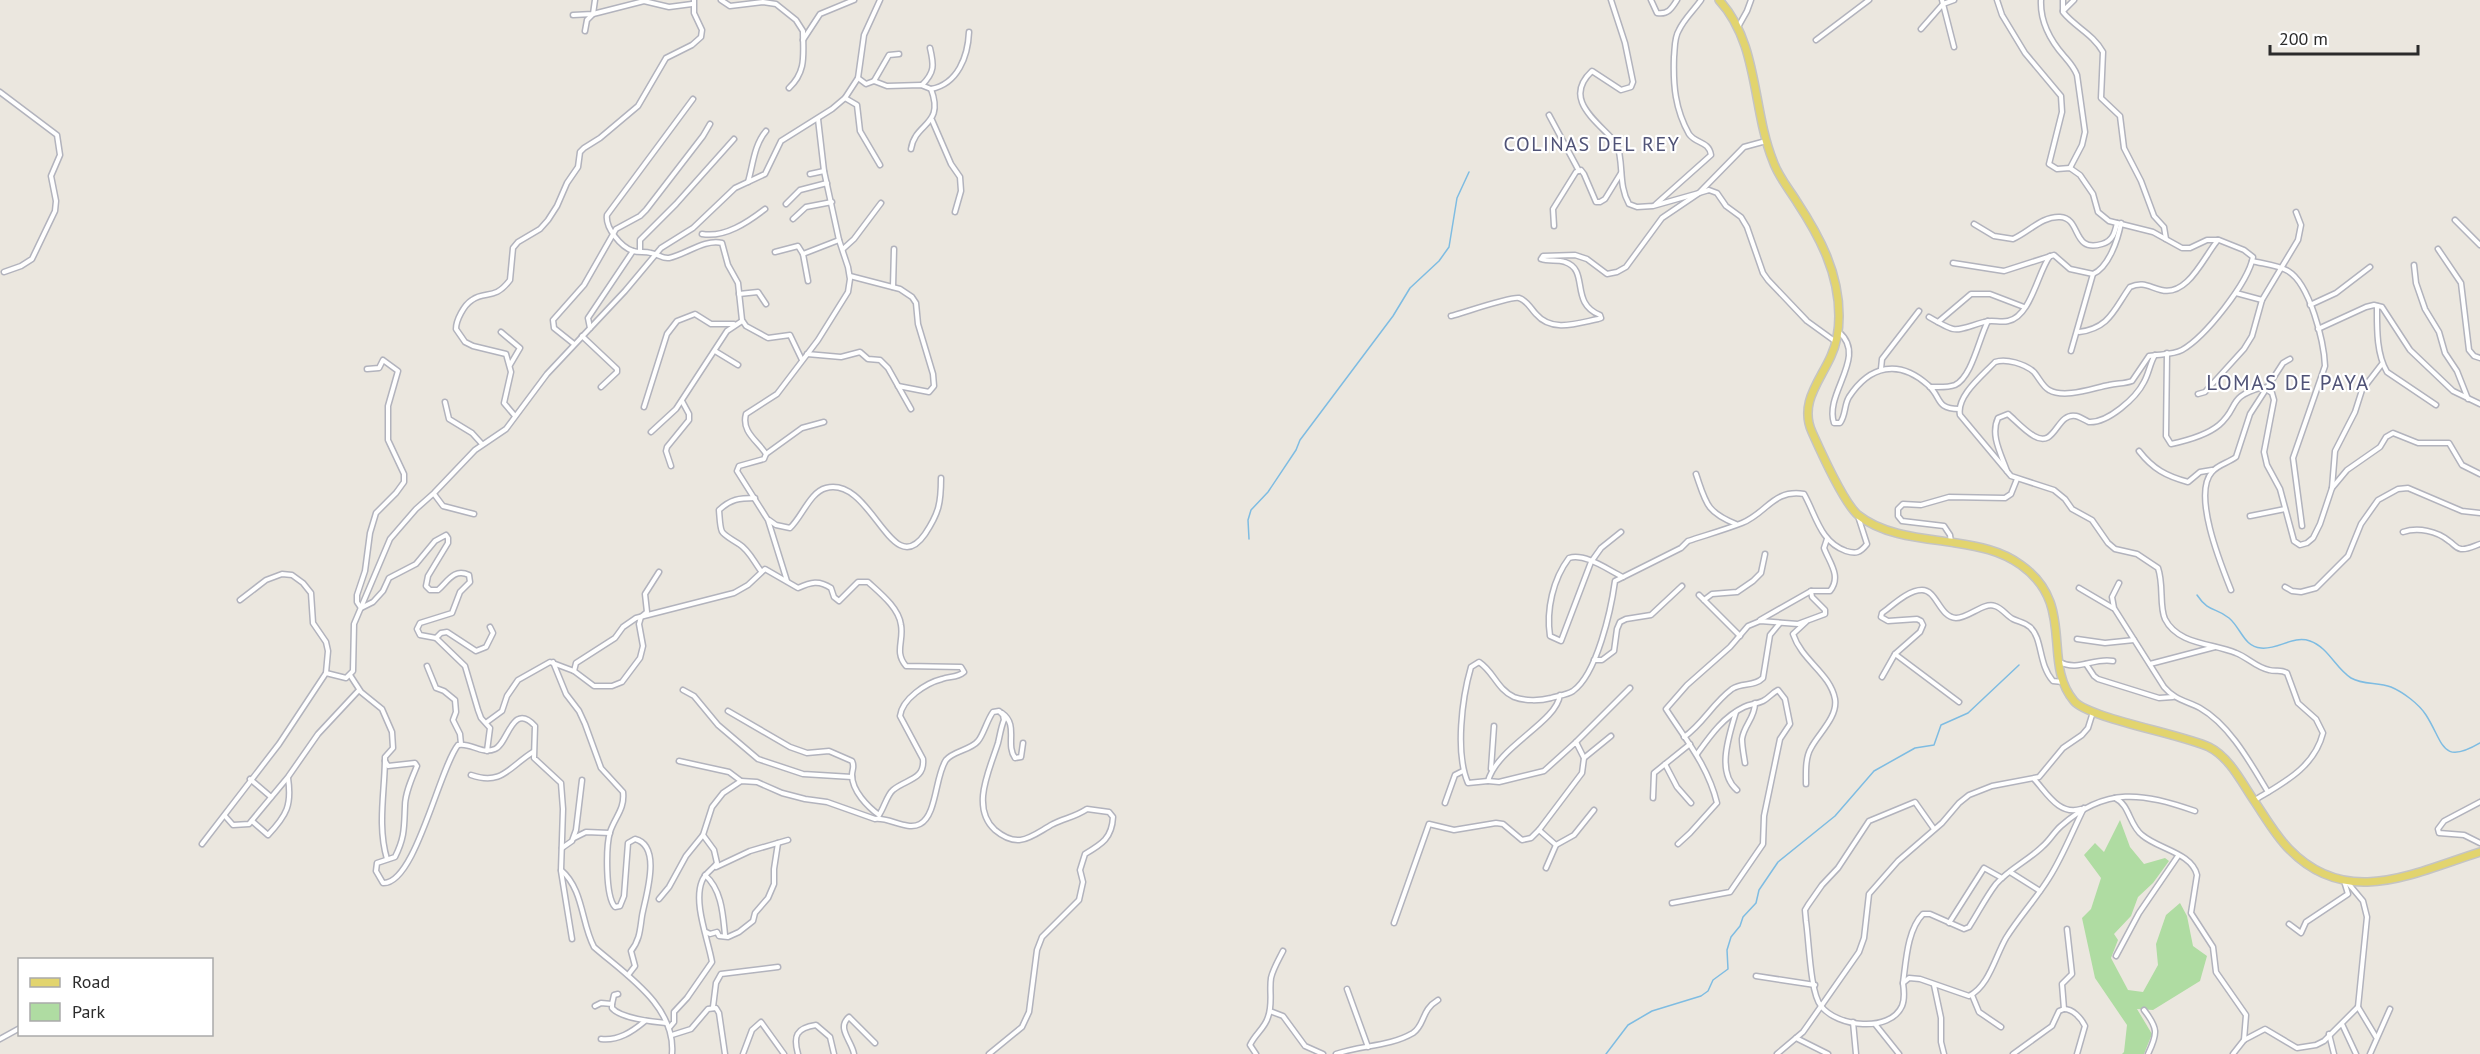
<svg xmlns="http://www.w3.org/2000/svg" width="2480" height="1054" font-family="'PT Sans',sans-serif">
	<rect width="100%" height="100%" fill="#ebe7df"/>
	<path fill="#afdca2" d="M2120,820l10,27 14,17 21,-6 4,3 -16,22 -15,14 -7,19 -17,18 4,6 -7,18 17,32 15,2 15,-27 -2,-21 10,-29 14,-12 7,13 6,30 14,10 -7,25 -47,29 -16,-1 15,25 -8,20h-22l2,-2 3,-27 -32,-47 -13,-60 9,-9 10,-31 -17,-23 11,-12 9,9z"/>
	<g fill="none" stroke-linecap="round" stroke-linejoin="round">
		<g stroke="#7ebce2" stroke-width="1.5">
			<path d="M1249,539l-1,-19 3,-10 17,-18 28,-42 4,-10 93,-124 17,-28 29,-27 10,-14 8,-49 12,-26"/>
			<path d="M2197,595c12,18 19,12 32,23 12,10 15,29 32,30 17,2 32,-13 49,-7 18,6 26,28 41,37 12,7 27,4 40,9 12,5 28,17 35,28 18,28 15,51 54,28"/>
			<path d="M1606,1054l22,-29 24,-14 49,-15 7,-5 5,-11 15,-11 -1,-19 4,-13 9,-11 3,-9 13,-14 3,-13 19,-28 57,-46 39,-45 41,-23 19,-3 7,-20 27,-12 51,-48"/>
		</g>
		<defs>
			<g id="street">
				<path d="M721,0l9,6 33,-4 13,2 20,16 7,11c0,23 4,40 -14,57"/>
				<path d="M1611,0l14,43 8,39 -2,5 -10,3 -29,-19c-31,29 7,51 25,73 7,20 1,41 12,60l8,3 16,-1 46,-13 45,-46 22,-6"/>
				<path d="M1651,0l6,13c11,2 15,-5 20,-13"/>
				<path d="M1942,0l12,47"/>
				<path d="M1997,0l5,15 23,38 36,43 1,16 -13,52 8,5 13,-1 10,7 13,19 5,18 11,9 44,11 29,16h8l17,-8h12l25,10 9,7c-5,26 -48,80 -71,93 -9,5 -23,4 -33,6l-17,25c-8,3 -15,2 -23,4 -16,3 -44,14 -60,5 -6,-3 -10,-12 -15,-18 -9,-8 -28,-14 -39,-10 -12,13 -39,34 -35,53l51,61 43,14 11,9 7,10 20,11 16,23 7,6 22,5 21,14c6,17 1,38 7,51 13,26 48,24 71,34 11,4 21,15 33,17 7,2 12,-1 18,3l11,30 18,16 7,14c-9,35 -40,50 -68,67"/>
				<path d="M2041,0c-1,21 9,40 23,56 6,7 10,11 13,19l8,57 -3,13 -12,23"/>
				<path d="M2063,0v12c12,15 30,22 40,40l-2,46 19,18 4,32 17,33 13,35 10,11 2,12"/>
				<path d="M2063,11l11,-11"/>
				<path d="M573,15l20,-1 51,-13 25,6 23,-3"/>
				<path d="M1738,27l9,-16 4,-11"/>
				<path d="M1921,29l22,-25 11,-4"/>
				<path d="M585,31l2,-11 6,-6 2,-14"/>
				<path d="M803,40l17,-26 34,-14"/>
				<path d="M1816,40l53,-40"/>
				<path d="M858,78l8,6 8,-3 13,5 34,-1 10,4c14,37 -16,33 -20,60"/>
				<path d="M874,81l15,-26 10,-1"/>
				<path d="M922,85c13,-13 12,-20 8,-37"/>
				<path d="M931,89c27,-5 37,-33 38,-57"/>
				<path d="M0,92l57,43 3,20 -9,21 5,25 -1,10 -23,48 -11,7 -17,6"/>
				<path d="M845,98l12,7 3,26 20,34"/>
				<path d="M693,99l-86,116c-2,13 14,32 26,36 6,2 12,0 18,2 7,1 11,6 18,5 18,-4 35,-19 53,-15l6,22 10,18 4,37 4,6 22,12 22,-3 12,25"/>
				<path d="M1549,115l30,56"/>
				<path d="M932,120l19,44 9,13 1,14 -6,21"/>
				<path d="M810,174l14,-3"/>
				<path d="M748,182c5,-17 6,-37 18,-51"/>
				<path d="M786,204l14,-14 27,-7"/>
				<path d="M1656,204l55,-49c-2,-14 -15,-11 -22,-21 -14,-25 -16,-49 -15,-77 1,-9 0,-19 5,-27 5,-11 15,-20 22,-30"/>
				<path d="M793,219l13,-12 26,-5"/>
				<path d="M2455,220l25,25"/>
				<path d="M1974,224l20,12 19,3c16,-7 29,-23 47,-22 22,1 11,36 42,27 11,-3 13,-12 15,-21"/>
				<path d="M1554,226l-1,-17 23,-37 5,-2 3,4 12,28h4l5,-3 16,-26"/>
				<path d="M702,234c23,4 46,-12 63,-25"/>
				<path d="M843,249l11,-10 27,-36"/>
				<path d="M2438,249l23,34 8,67 5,6 6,2"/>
				<path d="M640,251v-11l36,-36 58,-65"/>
				<path d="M775,252l23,-6 5,8 5,27"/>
				<path d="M803,254l36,-14"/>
				<path d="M2252,261c12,3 26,4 36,10 22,13 36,71 37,95l-32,92 9,68"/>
				<path d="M1953,263l51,8 50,-16 16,14 23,5c16,-7 25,-35 28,-51"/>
				<path d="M2414,265l2,18 9,26 14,23 6,21 12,18 11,28"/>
				<path d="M850,276l50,13 12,8 4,6 2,21 15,50 1,12 -5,6 -31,-6"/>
				<path d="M893,287l1,-38"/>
				<path d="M2236,293l26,7"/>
				<path d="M739,294l19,-2 8,12"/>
				<path d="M2310,305l26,-12 34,-26"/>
				<path d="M2377,306c0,21 -1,47 10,66l49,33"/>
				<path d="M1451,316c12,-3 60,-20 68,-18 8,2 12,11 17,16 16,19 42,9 62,5l3,-1 -1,-3c-31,-12 -10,-45 -35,-53 -8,-3 -16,0 -24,-3l2,-3 32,-1 12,4 20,15 10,-2 9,-5 36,-49 37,-25 10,-3 8,3 9,13 15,11 6,10 16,46 5,7 39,41 29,21"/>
				<path d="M1929,317c29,17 24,14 55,5 8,-3 16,1 24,-1 23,-4 30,-50 42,-65"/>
				<path d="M1938,322l33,-28h19l34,13"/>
				<path d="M590,328l-2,-10 45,-67"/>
				<path d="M2318,329l48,-22 8,-2 8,2 28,43 43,41 27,13"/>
				<path d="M501,332l19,16 -10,17"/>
				<path d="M1839,332c29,25 -15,61 -5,91h6c6,-8 4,-18 9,-26 21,-32 50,-38 79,-12 14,12 7,24 31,24"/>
				<path d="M2079,332c31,-4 35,-23 51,-45 13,-6 19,0 31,3 27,7 43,-34 57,-50"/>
				<path d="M582,336l35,33v3l-16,15"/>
				<path d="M574,344l-20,-16 -1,-8 31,-35 32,-56 24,-13 6,-6 57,-74 7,-12"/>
				<path d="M715,351l23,14"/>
				<path d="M2071,351l22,-77"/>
				<path d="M2167,353l-1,83 5,8c14,-3 36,-9 48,-19 21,-18 7,-28 44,-38l9,6 2,7 -10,52 3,13 13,24 14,52 6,4 7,-2 6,-5 7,-14 12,-36 3,-37 20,-39 7,-22 20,-26"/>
				<path d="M807,354l34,3 19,-5 8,7 12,1 8,8 23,41"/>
				<path d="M367,369l12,-1 4,-8 15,11 -10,35v34l16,34v8l-8,11 -20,20 -6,20 -5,38 -8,24v7l4,6 12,-6 10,-11 6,-13 27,-14 19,-23 11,-6 2,3v5l-20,33 -2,10 4,4h8c10,-9 16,-22 31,-15l1,7 -10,10 -8,21 -32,10 -3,6 3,6 16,3 29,28 13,44 3,8 9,10 -3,23"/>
				<path d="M1881,369l1,-10 37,-48"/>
				<path d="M1930,387c8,0 17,1 25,-2 17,-8 24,-47 33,-64"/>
				<path d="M2198,394l7,-2 39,-43 8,-13 10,-36 36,-60 3,-15 -5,-13"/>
				<path d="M445,402l4,17 23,14 10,11"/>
				<path d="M644,407l23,-73 10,-13 18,-7 16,10h23"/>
				<path d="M515,416l-11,-13 7,-31 -5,-18 -33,-8 -8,-4 -9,-13c0,-9 8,-24 16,-29 14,-10 22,1 38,-20l3,-32 5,-6 22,-13 8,-9 9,-14 10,-23 11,-16 2,-15 4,-4 16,-10 38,-32 28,-48 26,-13 9,-8 1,-7 -8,-17v-13"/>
				<path d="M651,432l25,-23 51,-78 15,-10"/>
				<path d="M2139,451c14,18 27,25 49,31l12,-10 12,-2"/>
				<path d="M766,454l36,-26 22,-6"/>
				<path d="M671,466l-5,-15 1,-4 22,-27v-6l-7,-13"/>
				<path d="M2007,471c-6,-17 -17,-36 -9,-53l10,-4c8,7 17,17 26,22 22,13 22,-24 42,-20 4,1 9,4 13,6 19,1 47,-24 55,-40 5,-9 6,-19 11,-27"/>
				<path d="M1696,474c10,29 10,38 40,50"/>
				<path d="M2332,488l15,-18 33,-23 6,-10 7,-4 25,10h31l13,22 18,9"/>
				<path d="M434,494l9,12 31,8"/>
				<path d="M755,498c-16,0 -24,1 -36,12 2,26 0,21 20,34 10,6 15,18 22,27"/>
				<path d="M2250,516l35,-7"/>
				<path d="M769,520l7,5 14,3c12,-11 20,-36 36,-40 46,-12 65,95 99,46 14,-21 16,-31 16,-56"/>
				<path d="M1621,532l-20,16 -10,14 -30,79 -11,-5c-4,-26 3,-57 19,-78 17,-5 39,12 54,19"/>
				<path d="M2403,532c15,-5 34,-1 46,9 5,3 6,7 12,8 6,1 13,-3 19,-5"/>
				<path d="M1951,542l-1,-7 -6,-9 -42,-5 -4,-5v-7l5,-5 18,1 28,-8 56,1 6,-4 6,-15"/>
				<path d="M787,581l-19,-61 -31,-49 2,-5 25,-7 2,-5c-8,-13 -25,-22 -20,-40l31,-20 41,-54 30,-48 2,-13 -2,-12 -9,-27 -15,-69 -6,-52"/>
				<path d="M2119,583l-7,14 2,11 50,79c11,13 23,14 36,21 30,17 51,56 68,84"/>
				<path d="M2285,587l7,4 9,1 15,-4 32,-32 13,-32 17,-24 20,-11 10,-1 54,23 18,2"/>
				<path d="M2079,588l34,20"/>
				<path d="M2231,590c-10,-25 -39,-96 -19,-118 5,-7 16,-9 24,-15l14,-43 33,-51 7,-4"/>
				<path d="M1699,595l41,41"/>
				<path d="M1704,600l8,-6 25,-2 16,-11 8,-8 4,-19"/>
				<path d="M1760,620l51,-29"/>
				<path d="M436,638l5,-5 6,-1 29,19 10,-4 7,-14 -3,-6"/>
				<path d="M2077,639l28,4 29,-3"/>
				<path d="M1895,654l64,48"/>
				<path d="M1594,660h8l12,-9 3,-22 3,-7 6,-3 25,-4 31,-29"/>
				<path d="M553,662l13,32 13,17 6,13 16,44 22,24c2,17 -8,25 -13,40 -4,14 -5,64 5,75l5,-1 4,-10 4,-53 7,-4c28,7 10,59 7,77 -2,13 -2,24 -11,35l4,15 -7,9"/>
				<path d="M2060,662c18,10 34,-5 53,-1"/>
				<path d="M2086,664l8,12 4,3 61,19 14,-1"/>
				<path d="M2150,664l65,-17"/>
				<path d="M427,666l9,22 8,3 11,9 1,12 -3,8 7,14 1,10"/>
				<path d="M574,671l2,-8 39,-25 8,-11 13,-9 98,-25 14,-8 17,-16 33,19c13,-6 21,-8 33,0l3,9 5,4 19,-19h10c12,11 31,26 33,43 3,16 -7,27 5,41l55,1 3,5c-7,6 -14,4 -22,7 -16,4 -40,20 -42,37l23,43c2,21 -17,20 -30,31 -6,5 -9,18 -14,25"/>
				<path d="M326,673l20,5 7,-7 1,-47 36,-85 26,-30 18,-16 41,-43 31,-21 41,-55 78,-83 36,-43 32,-20 42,-40 30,-14 16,-33 51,-32 13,-11 13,-20 6,-43 16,-35"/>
				<path d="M350,675l11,17 21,17 10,23 1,16 -8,9c0,34 -8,68 2,102"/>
				<path d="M1882,677l13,-23 25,-22 3,-7 -2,-4 -4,-2 -29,2 -7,-4 1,-4c11,-8 26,-23 40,-23 15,0 17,27 34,28 13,0 27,-16 39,-12 7,2 12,10 18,13 6,3 11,3 17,8 13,12 8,37 23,54l10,1"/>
				<path d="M683,690l11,6 24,29 40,34 45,15 49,3"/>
				<path d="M1560,695c-4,28 -62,51 -72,86l-20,2c-13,-30 -6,-85 3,-116l8,-5c15,10 18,27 35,35 10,4 26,4 37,1 6,-2 16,-3 22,-7 24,-17 38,-81 42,-110l66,-33 7,-7c18,-6 36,-11 54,-18 25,-10 31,-34 62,-29 12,21 16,48 42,57 10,3 14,2 21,-7l-9,-28"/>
				<path d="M728,711l62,36 17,6 22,-2 23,10c3,6 0,8 0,14 0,16 16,32 27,40"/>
				<path d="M1736,712c-7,24 -20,60 1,78"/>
				<path d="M1002,713c17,12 3,31 13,45l6,-1 2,-14"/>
				<path d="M487,722l15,-11 5,-15 11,-16 32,-18 24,9 20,15h18l10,-4 18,-24 3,-12 -4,-22 2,-7 6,-5 -2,-18 14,-22"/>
				<path d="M1684,737c19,-13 28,-33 48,-48 10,-7 22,-2 31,-11l7,-43 10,-12"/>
				<path d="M1576,742l54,-54"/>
				<path d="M1584,758l27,-22"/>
				<path d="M385,761l3,5 27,-3 2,3c-5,12 -12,27 -12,40 -1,21 0,31 -10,51l-18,6 -1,8 7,12c32,2 56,-114 75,-138 13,-3 23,10 37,4 13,-5 17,-48 40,-23l-1,32 27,25 2,26 -2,61c23,20 20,53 33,77 32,28 82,59 78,107"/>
				<path d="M679,761l50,11 12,9"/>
				<path d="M1745,763c-1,-7 -3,-16 -3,-24 2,-14 13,-21 13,-36"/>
				<path d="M1665,764l12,23 14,16"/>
				<path d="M1491,769l3,-43"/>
				<path d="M471,775c31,11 38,-8 62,-23"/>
				<path d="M250,779l21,18"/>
				<path d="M2034,779c13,14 25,37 47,30"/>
				<path d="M1806,784c0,-11 -1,-26 5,-36 7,-14 27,-31 24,-49 -5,-26 -33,-38 -42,-65l13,-12"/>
				<path d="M1653,798l1,-25 36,-29"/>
				<path d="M2115,798c15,7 14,27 27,37 16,14 50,18 55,40l-6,38 22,34 3,25 30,43 -2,25"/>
				<path d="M2480,802l-36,19 -6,8 1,4 25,2 16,8"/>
				<path d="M1445,803l10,-28 8,-4"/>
				<path d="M225,816l8,9 16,-1 39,-47 30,-43 41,-44"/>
				<path d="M252,821l16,14c19,-20 24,-30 20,-57"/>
				<path d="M1934,829l-19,-27 -46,19 -31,47 -16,17 -14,20 -3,5 1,11c3,19 4,72 15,85 16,21 69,27 81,0 3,-7 2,-16 1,-23l6,-5 11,1 49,17c20,-10 26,-39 37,-58 13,-21 30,-39 43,-60 14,-22 23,-46 35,-70"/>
				<path d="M1539,830l17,15"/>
				<path d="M574,838l12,-6 24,1"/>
				<path d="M202,844l77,-100 47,-71 2,-22 -2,-9 -13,-19 -2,-30 -8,-10 -11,-8 -10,-1 -16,6 -26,20"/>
				<path d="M1678,844l12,-11 27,-30c-9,-37 -31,-63 -51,-94l21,-24 43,-38 18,-21 12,-5 38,3 27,-10v-4l-13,-13 -1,-6h19c12,-15 -1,-29 -6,-43l3,-9"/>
				<path d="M562,848l10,-7 4,-11 6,-50"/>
				<path d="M716,867l34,-16 38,-11"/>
				<path d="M1546,868l10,-23 18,-10 20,-25"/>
				<path d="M561,871l11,68"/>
				<path d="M2010,872l30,19"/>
				<path d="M705,875c17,15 18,40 20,60"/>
				<path d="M659,899l10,-12 17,-31 17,-21 9,-28 11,-14 18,-12 16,1 25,11 23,6 22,3 48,17c14,-2 32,12 45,5 17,-9 15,-48 26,-64 7,-9 25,-10 32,-19 5,-5 9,-21 15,-29l6,-1 4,4 1,5c-3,7 -4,15 -6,23 -8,26 -28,64 -3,87 24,20 36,6 58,-6 12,-6 22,-7 34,-15l22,3 4,5c-1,21 -11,27 -28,37l-5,16 3,12 -4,18 -37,37 -5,13 -8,62 -7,15 -33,27"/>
				<path d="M1672,903l58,-11 33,-48 1,-28 16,-77 10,-15 -5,-25 -7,-9c-6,3 -9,8 -15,11 -6,3 -13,3 -19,6 -21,10 -34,29 -47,47"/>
				<path d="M1394,923l35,-99 25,6 42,-7 7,1 19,16 9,-2 8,-8 43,-57 2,-15 -8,-16 -32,29 -45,11 -11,-1"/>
				<path d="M1949,923l35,-55 18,10"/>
				<path d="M2289,924l12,9 5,-11 42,-28 -4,-13"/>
				<path d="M706,932l4,2 7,-2 2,4 9,1 11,-5 14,-11 2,-8 13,-15 6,-14v-15l4,-26"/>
				<path d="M2116,956l23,-43 39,-57"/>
				<path d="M1756,976l59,9"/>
				<path d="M1903,983c3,-21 4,-53 20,-69h7l34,15 5,-2c9,-14 17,-30 27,-43 13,-15 33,-24 47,-38 7,-6 11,-14 18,-20 45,-40 82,-33 134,-15"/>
				<path d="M1934,985l7,33v24l3,12"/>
				<path d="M1347,989l21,58"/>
				<path d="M1972,995l7,17 22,15"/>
				<path d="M612,1004l2,-9 4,-1"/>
				<path d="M595,1006l6,-3 11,1v4c8,10 41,14 54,15"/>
				<path d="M713,1007l3,-24 5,-9 57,-7"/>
				<path d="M2358,1007l18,30"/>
				<path d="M2064,1009l-2,-25 10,-10 -5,-45"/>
				<path d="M2064,1009c9,0 17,9 21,17l-8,28"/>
				<path d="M2144,1010c14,18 14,23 4,44"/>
				<path d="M1270,1011l13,5 22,30 18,8"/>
				<path d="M1853,1022l3,32"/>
				<path d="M1875,1024l24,30"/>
				<path d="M2342,1024l14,30"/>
				<path d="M669,1028l5,-6v-10l13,-14 25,-36c-4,-23 -19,-59 -10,-81 3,-8 11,-12 15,-18l-3,-13 -11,-15"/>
				<path d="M2329,1034l5,20"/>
				<path d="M672,1035l19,-6 17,-20 8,-1 3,5 6,41"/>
				<path d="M1796,1038l32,16"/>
				<path d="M0,1039l20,-11"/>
				<path d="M601,1039c17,2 31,-7 44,-18"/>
				<path d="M743,1054l9,-24 9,-8 23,32"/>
				<path d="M798,1054c-5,-18 -2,-26 18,-29l14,12 4,17"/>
				<path d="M854,1054c-2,-13 -18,-26 -5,-37l26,26"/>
				<path d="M1256,1054l-6,-9c5,-11 15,-17 18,-28 5,-13 1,-26 3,-39 2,-9 8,-19 12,-27"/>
				<path d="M1336,1054c25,-9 53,-7 77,-21 12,-8 8,-23 25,-33"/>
				<path d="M1777,1054l26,-22 56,-80 5,-14 5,-44 29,-33 44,-38 17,-20 10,-8 23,-9 47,-9 24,-29 19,-13 6,-7 5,-16"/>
				<path d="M2013,1054l39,-28 7,-15 5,-2"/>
				<path d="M2233,1054l11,-14 21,-11 32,19 19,-3 8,-4 34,-34 9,-90 -4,-16 -15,-18"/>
				<path d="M2370,1054l20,-45"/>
			</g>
			<path id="primary" d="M1719,0c40,43 33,109 54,161 5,15 16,28 24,41 23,35 42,71 42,114 0,14 -2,27 -8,40 -11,25 -32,47 -19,76 9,20 31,70 46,83 25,20 62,23 92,27 25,4 49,7 71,23 56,40 20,97 53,136 14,17 107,33 135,46 20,10 32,34 44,52 11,16 22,36 36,50 58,60 124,24 191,3"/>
		</defs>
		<use href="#street" stroke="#b2b3bd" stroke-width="7"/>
		<use href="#primary" stroke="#c4c4c4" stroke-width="10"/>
		<use href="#street" stroke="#fff" stroke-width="4"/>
		<use href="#primary" stroke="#e2d46e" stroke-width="7"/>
	</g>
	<g text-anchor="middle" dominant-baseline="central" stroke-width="4.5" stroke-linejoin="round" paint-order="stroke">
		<g font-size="20" letter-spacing="1.5" fill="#505377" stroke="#fff">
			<text x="1592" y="144">COLINAS DEL REY</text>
		</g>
		<g font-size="21" letter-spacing="1.5" fill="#505377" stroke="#fff">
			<text x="2288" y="382">LOMAS DE PAYA</text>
		</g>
	</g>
	<rect x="18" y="958" width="195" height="78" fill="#ffffff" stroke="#aaaaaa" stroke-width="1.5"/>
	<rect x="30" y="978" width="30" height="9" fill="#e2d46e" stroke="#aaaaaa" stroke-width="1.5"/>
	<text x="72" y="988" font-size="18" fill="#2b2b2b">Road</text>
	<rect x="30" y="1003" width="30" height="18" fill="#afdca2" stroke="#aaaaaa" stroke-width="1.5"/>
	<text x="72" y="1018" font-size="18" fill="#2b2b2b">Park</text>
	<path d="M2270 45v9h148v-9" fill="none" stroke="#2b2b2b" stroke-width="3"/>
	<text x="2279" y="45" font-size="18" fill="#2b2b2b" stroke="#ffffff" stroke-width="4.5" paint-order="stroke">200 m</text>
</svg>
